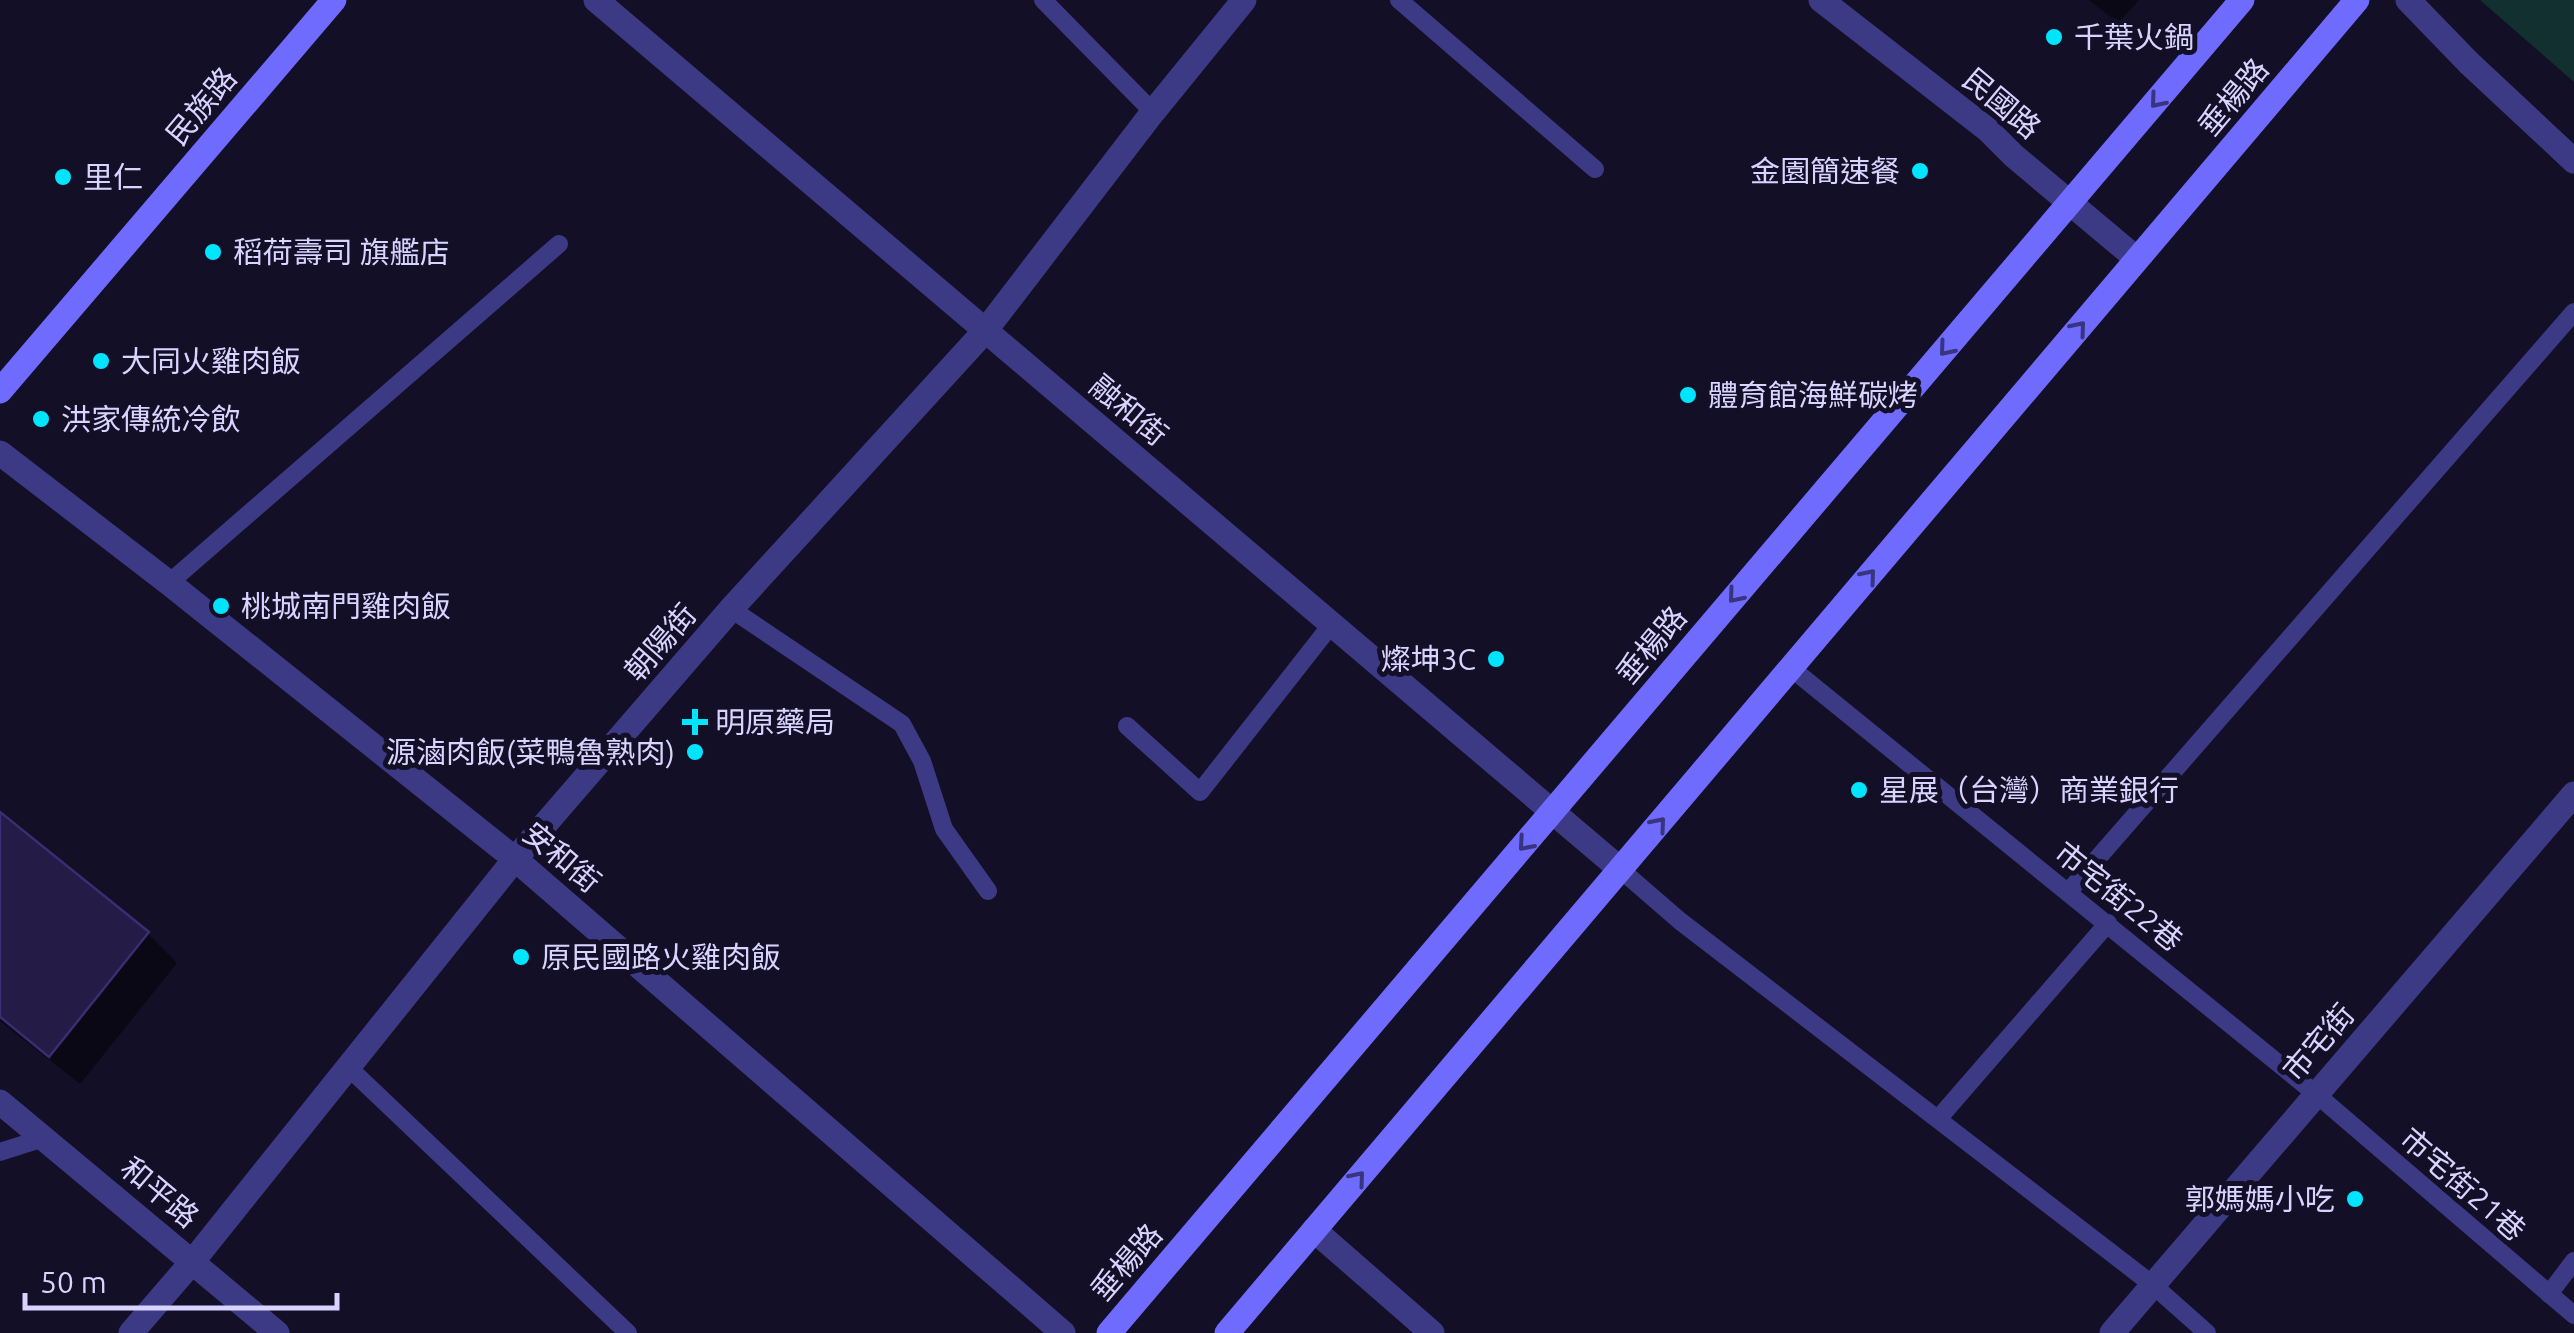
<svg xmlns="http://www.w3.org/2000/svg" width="2574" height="1333" font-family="Ubuntu,'Noto Sans TC',sans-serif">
	<rect width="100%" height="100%" fill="#130f26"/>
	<path fill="#12302f" d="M2480,0h94v82z"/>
	<g fill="#0007">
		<path d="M2089,0h50l-21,23z"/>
		<path d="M0,815l148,119 29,29 -97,121 -80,-63z"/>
	</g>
	<path fill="#241b47" stroke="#3b2d73" stroke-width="2.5" d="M0,812l149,120 -100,125 -49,-40z"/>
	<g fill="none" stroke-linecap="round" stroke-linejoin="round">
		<g stroke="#3d3a85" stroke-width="18">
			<path d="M1043,0l110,112"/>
			<path d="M1399,0l196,169"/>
			<path d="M169,583l390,-339"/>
			<path d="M731,609l171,115 20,37 22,68 44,62"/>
			<path d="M1791,668l525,426 258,221"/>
			<path d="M1127,726l73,66 131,-167"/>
			<path d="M1620,869l60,52 473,364 54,48"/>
			<path d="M2069,891l505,-579"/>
			<path d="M348,1067l280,266"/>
			<path d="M1938,1119l170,-196"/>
			<path d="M0,1152l44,-14"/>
			<path d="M2549,1294l25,-33"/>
		</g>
		<g stroke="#3d3a85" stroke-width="25">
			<path d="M596,0l1024,869"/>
			<path d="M1821,0l167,130 26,26 123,103"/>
			<path d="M2408,0l61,63 105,98"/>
			<path d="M0,453l169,130 346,276 548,474"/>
			<path d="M0,1102l277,231"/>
			<path d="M1314,1230l118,103"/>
			<path d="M131,1333l62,-72 322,-402 216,-250 254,-278 168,-219 91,-112"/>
			<path d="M2112,1333l462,-539"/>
		</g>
		<g stroke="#6f6bff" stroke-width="25">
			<path d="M0,391l334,-391"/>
			<path d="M1109,1333l1133,-1333"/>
			<path d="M1227,1333l1130,-1333"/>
		</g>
	</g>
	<defs><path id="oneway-chevron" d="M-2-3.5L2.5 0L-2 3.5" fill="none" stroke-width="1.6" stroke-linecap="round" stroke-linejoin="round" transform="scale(2.5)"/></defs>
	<g stroke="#38347d">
		<use href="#oneway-chevron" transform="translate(2157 101) rotate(130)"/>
		<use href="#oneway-chevron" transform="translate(2079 328) rotate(-50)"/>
		<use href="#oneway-chevron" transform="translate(1946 349) rotate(130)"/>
		<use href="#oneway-chevron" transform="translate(1869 576) rotate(-50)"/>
		<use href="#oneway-chevron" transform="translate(1735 596) rotate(130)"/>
		<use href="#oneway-chevron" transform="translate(1659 824) rotate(-50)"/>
		<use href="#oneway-chevron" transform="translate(1525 844) rotate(131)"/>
		<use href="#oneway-chevron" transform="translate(1358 1178) rotate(-50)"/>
	</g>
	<g fill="#00e5ff" stroke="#130f26" stroke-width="4">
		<circle cx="2054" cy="37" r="10"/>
		<circle cx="1920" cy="171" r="10"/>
		<circle cx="63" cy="177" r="10"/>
		<circle cx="213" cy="252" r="10"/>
		<circle cx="101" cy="361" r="10"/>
		<circle cx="1688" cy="395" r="10"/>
		<circle cx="41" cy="419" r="10"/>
		<circle cx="221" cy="606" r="10"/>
		<circle cx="1496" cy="659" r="10"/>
		<path d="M690 707h10v10h10v10h-10v10h-10v-10h-10v-10h10z"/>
		<circle cx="695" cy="752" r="10"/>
		<circle cx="1859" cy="790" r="10"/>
		<circle cx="521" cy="957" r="10"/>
		<circle cx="2355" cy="1199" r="10"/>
	</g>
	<g text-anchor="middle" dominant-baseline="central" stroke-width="10" stroke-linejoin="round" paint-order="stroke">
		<g font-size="30" fill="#d9d4ff" stroke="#130f26" text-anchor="start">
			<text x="2074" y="37">千葉火鍋</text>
			<text x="1900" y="171" text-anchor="end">金園簡速餐</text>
			<text x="83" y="177">里仁</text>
			<text x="233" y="252">稻荷壽司 旗艦店</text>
			<text x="121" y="361">大同火雞肉飯</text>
			<text x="1708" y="395">體育館海鮮碳烤</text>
			<text x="61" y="419">洪家傳統冷飲</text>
			<text x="241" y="606">桃城南門雞肉飯</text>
			<text x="1476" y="659" text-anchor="end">燦坤3C</text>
			<text x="715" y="722">明原藥局</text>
			<text x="675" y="752" text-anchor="end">源滷肉飯(菜鴨魯熟肉)</text>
			<text x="1879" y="790">星展（台灣）商業銀行</text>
			<text x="541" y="957">原民國路火雞肉飯</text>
			<text x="2335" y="1199" text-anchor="end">郭媽媽小吃</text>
		</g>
		<g font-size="30" fill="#d9d4ff" stroke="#130f26">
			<text transform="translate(2233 97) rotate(-50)">垂楊路</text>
			<text transform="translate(2002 103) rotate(40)">民國路</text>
			<text transform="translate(201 106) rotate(-50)">民族路</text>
			<text transform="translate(1129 410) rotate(40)">融和街</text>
			<text transform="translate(660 642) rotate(-49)">朝陽街</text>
			<text transform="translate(1651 645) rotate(-50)">垂楊路</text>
			<text transform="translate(562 857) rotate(40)">安和街</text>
			<text transform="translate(2119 896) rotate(39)">市宅街22巷</text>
			<text transform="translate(2318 1042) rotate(-49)">市宅街</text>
			<text transform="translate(2463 1184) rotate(41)">市宅街21巷</text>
			<text transform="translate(160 1192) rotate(40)">和平路</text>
			<text transform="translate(1126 1262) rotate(-49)">垂楊路</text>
		</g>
	</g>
	<path d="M25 1293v15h312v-15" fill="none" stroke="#d9d4ff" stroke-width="5"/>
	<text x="40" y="1293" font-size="30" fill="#d9d4ff" stroke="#130f26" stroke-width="8" paint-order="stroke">50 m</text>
</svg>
